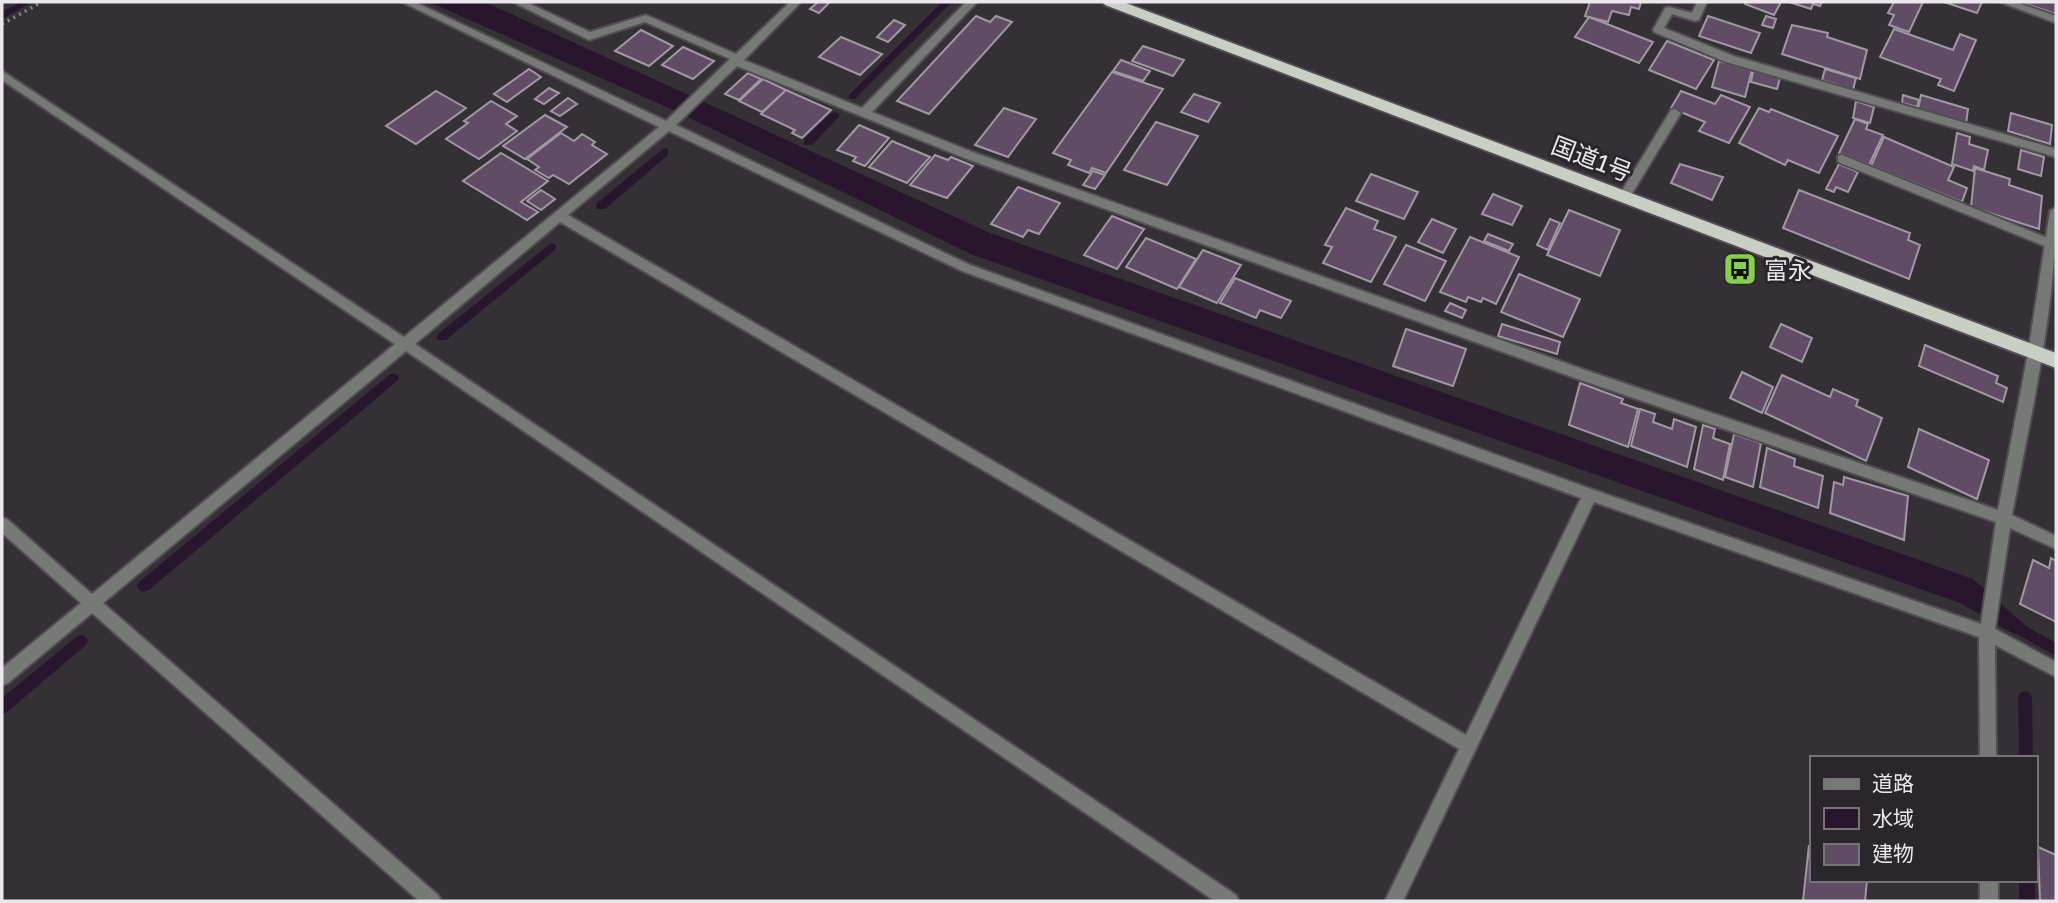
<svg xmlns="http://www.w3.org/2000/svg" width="2058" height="903" font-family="'Golos Text','Noto Sans JP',sans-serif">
	<rect width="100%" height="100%" fill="#353036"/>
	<path fill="#28162d" d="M429,2h56l505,231 983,346 61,54 -20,1 -54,-31 -987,-348 -304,-147z"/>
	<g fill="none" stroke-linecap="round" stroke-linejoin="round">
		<g fill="#28162d" fill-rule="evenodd">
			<path d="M20,2h12l-30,17v-7z"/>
			<path d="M942,2h10l-97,97h-6v-4z"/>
			<path d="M835,112l4,1v4l-27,28h-8v-6l27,-26z"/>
			<path d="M664,148l4,1v6l-63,54h-8l-1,-3 1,-3z"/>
			<path d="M551,243l4,1 1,3 -1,3 -109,90h-8l-2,-3 2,-3z"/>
			<path d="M393,373l4,2 2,3 -2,3 -248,209 -5,2 -5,-2 -2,-4 2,-4 250,-207z"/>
			<path d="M2013,619l43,24v13l-48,-27 -2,-4 2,-4z"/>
			<path d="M81,635l5,2 2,4 -2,4 -79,67 -5,2v-16l74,-61z"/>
			<path d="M2025,691l5,2 2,5 1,60h-14l-1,-60 2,-5z"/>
			<rect x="2019" y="880" width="16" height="21"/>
		</g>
	</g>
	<g fill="#614c66" stroke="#a099a2" stroke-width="2">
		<path d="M818,2h12l-11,11 -9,-4z"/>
		<path d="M1590,2h51l-2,7 -8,-2 -2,8 -17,-4 -4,11 -23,-6z"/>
		<path d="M1746,2h35l-7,13 -29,-11z"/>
		<path d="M1789,2h33l-2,4 -7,-2 -2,5z"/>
		<path d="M1894,2h29l-14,30 -20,-7 5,-10 -6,-2z"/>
		<path d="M1944,2h38l-5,11z"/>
		<path d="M2020,2h36v12z"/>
		<path d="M976,16l14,6 6,-6 16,6 -83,92 -32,-13z"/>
		<path d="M1708,16l52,17 -9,20 -52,-17z"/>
		<path d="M1766,16l10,3 -3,9 -11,-3z"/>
		<path d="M1589,17l64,25 -14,21 -64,-26z"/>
		<path d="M894,20l11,5 -17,17 -11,-5z"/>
		<path d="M1792,25l36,8 -1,4 40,13 -7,29 -78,-25z"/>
		<path d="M1894,29l59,21 7,-16 16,6 -22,51 -16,-6 3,-6 -61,-22z"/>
		<path d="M641,30l32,16 -24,20 -34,-15z"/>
		<path d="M841,37l41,17 -22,21 -41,-18z"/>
		<path d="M1667,41l47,19 -18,29 -47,-19z"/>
		<path d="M1143,46l41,14 -11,16 -41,-15z"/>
		<path d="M683,47l31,14 -21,18 -31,-14z"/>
		<path d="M1121,60l29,11 -7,10 -30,-10z"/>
		<path d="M1719,61l33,9 -7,27 -33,-10z"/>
		<path d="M529,69l12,8 -34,25 -13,-8z"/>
		<path d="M1825,69l31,9 -3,12 -31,-10z"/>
		<path d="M1753,71l27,7 -3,11 -26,-7z"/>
		<path d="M1112,72l51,17 -57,84 -14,-5 -3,5 -21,-8 3,-5 -18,-7z"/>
		<path d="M748,73l13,6 -22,21 -14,-6z"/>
		<path d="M763,79l23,11 -24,22 -23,-11z"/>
		<path d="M549,88l10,5 -15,11 -9,-5z"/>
		<path d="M786,90l45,20 -29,28 -10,-5 3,-3 -34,-16z"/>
		<path d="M436,91l30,17 -50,36 -30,-18z"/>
		<path d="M1681,91l34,13 6,-9 29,12 -21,36 -30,-12 6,-9 -34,-14z"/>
		<path d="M1194,94l26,9 -12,19 -27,-10z"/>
		<path d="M1903,95l16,5 -2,7 -15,-4z"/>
		<path d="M1921,95l47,14 -2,15 -48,-15z"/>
		<path d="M568,98l9,6 -17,12 -9,-5z"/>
		<path d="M491,101l26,15 -11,8 11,7 -38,28 -33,-20 22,-16 -4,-2z"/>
		<path d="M1856,101l18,6 -4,16 -17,-5z"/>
		<path d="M1004,108l32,11 -28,38 -33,-12z"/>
		<path d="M1759,108l10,4 2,-3 67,27 -19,37 -31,-13 -3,5 -46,-22z"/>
		<path d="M2011,113l41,12 -2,19 -42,-13z"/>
		<path d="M545,115l22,12 -42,32 -22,-13z"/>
		<path d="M1855,119l13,5 -2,5 17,6 -14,30 -30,-12z"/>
		<path d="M1156,122l42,14 -31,49 -43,-15z"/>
		<path d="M859,125l30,13 -24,28 -12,-5 3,-4 -19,-7z"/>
		<path d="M561,133l13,8 8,-7 13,8 -3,3 15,9 -38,30 -16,-9 -4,3 -14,-8 4,-3 -12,-8z"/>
		<path d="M1957,133l13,4 -1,7 19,6 -4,20 -10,-4 -1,5 -21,-7z"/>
		<path d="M1884,137l70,30 -6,13 19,8 -5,14 -91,-36z"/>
		<path d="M892,141l38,16 -23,26 -38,-16z"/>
		<path d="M2021,150l23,7 -3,19 -23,-7z"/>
		<path d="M501,153l47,28 -27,21 17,10 -11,8 -64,-39z"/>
		<path d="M935,155l13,5 3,-3 22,9 -26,32 -37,-13z"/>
		<path d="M1680,164l43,13 -11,23 -41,-17z"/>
		<path d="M1839,164l19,8 -10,20 -12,-5 -2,5 -8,-3z"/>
		<path d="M1975,168l35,11 -1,6 33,11 -3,33 -68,-22z"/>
		<path d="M1093,171l12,4 -10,14 -12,-4z"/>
		<path d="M1371,174l47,18 -14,27 -48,-18z"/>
		<path d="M1018,187l42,16 -21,31 -11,-4 -5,7 -32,-13z"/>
		<path d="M541,190l14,9 -14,11 -14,-9z"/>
		<path d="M1799,190l111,43 -2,7 12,5 -11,34 -126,-51z"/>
		<path d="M1493,194l29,12 -10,19 -30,-11z"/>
		<path d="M1346,208l32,13 -4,8 22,8 -25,45 -48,-19 9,-16 -7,-2z"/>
		<path d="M1569,210l51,20 -20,46 -53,-21z"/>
		<path d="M1112,216l32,13 -27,40 -33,-14z"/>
		<path d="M1432,219l24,10 -13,24 -25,-11z"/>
		<path d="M1550,219l10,4 -12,27 -11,-5z"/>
		<path d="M1488,234l25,10 -4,7 -25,-10z"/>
		<path d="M1470,237l49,20 -23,47 -13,-6 -2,4 -13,-5 -2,5 -26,-10z"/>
		<path d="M1146,238l50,21 -19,30 -51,-22z"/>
		<path d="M1406,245l40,16 -21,40 -41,-17z"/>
		<path d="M1203,250l38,15 -24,38 -38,-16z"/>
		<path d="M1519,274l61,25 -17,38 -62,-25z"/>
		<path d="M1235,278l56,23 -10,17 -21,-8 -4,8 -36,-15z"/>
		<path d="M1450,303l16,7 -4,8 -17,-7z"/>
		<path d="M1502,324l58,18 -3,12 -59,-18z"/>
		<path d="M1781,324l31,14 -10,24 -32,-15z"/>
		<path d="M1406,329l60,20 -13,37 -60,-20z"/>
		<path d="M1925,345l73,31 -2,7 11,5 -4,14 -84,-36z"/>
		<path d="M1742,372l31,15 -11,26 -32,-15z"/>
		<path d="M1782,375l48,22 3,-8 25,11 -2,6 26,12 -16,43 -101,-48z"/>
		<path d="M1580,383l43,16 -2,4 17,6 -10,38 -59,-22z"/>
		<path d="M1640,409l15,5 -2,8 19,7 2,-10 22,8 -9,40 -56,-21z"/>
		<path d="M1703,425l12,4 -2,9 17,6 -7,36 -29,-11z"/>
		<path d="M1919,429l70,31 -12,39 -69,-32z"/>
		<path d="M1734,434l27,9 -8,44 -28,-10z"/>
		<path d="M1767,448l28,11 -1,7 29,10 -5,32 -58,-21z"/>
		<path d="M1844,477l64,19 -4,44 -74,-27 4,-31 9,3z"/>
		<path d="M2051,558l5,3v61l-36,-18 13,-44 16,8z"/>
		<path d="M1809,845l2,35h56l-2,21h-62z"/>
		<path d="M2038,847l18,8v46h-16z"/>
	</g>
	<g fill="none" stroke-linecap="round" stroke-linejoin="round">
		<defs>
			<g id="service">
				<path d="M1675,109l6,4 -53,87h-8l-2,-3 2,-3 51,-84z"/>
				<path d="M1842,155l213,86 1,5 -5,3 -4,-2 -209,-85v-6z"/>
			</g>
			<g id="minor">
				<path d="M402,2h13l251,119 64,-62 -85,-37 -56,18 -76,-38h13l64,30 56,-17 90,39 54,-52h11l-57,58 118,48 104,-106h11l-105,110 103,41 610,217 413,140 30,-157 22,-142 6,-4c0,103 -25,206 -44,308l44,21v13l-46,-21 -15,101 61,33v15l-61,-32 1,113h-16l-1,-121 -385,-135 -191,399h-18l74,-152 -899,-527 -145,122 821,551 3,6h-24l-809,-550 -303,252 335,292 3,6h-22l-327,-288 -84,70 -6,2v-17l79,-65 -79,-70v-15l5,1 85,75 303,-250 -393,-264v-9l402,266 255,-210zM737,66l230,93 608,219 421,144 -15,102 -390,-135 -621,-224 -294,-140zM669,131l293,140 619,227 -115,237 -898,-520z"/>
				<path d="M1697,2h10l-8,18 -4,1 -23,-7 -8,14 70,28 322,93v8l-330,-95 -72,-30 -1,-2 12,-22 4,-1 23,6z"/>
				<path d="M2000,2h15l41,14v7z"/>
				<rect x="1980" y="880" width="18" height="21"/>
			</g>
			<path id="trunk" d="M1103,2h20l933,351v15l-951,-363z"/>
		</defs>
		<use href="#service" stroke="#524d53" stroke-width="4"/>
		<use href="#minor" stroke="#524d53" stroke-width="4"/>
		<use href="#trunk" stroke="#524d53" stroke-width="4"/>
		<path stroke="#8a868b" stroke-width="3.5" stroke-dasharray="2 4.5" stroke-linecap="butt" d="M2,24l40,-22"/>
		<use href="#service" fill="#777976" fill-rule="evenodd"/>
		<use href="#minor" fill="#777976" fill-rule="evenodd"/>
		<use href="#trunk" fill="#cacfc6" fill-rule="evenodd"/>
	</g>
	<defs>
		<symbol id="bus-square" viewBox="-11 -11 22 22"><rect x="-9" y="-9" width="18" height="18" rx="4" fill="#87cf4a" stroke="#2b262c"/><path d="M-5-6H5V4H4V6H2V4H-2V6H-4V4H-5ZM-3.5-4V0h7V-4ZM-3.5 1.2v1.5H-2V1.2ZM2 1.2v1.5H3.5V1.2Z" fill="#111"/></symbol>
	</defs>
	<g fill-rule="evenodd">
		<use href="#bus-square" x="1721" y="250" width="38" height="38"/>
	</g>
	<g text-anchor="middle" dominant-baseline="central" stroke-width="6" stroke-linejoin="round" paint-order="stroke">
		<g font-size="24" fill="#ebe7ec" stroke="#2b262c">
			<text transform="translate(1592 158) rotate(21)">国道1号</text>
		</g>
		<g font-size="24" fill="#ebe7ec" stroke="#2b262c" text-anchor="start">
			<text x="1764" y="269">富永</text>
		</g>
	</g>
	<rect width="2058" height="903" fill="none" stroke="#ebe7ec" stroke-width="7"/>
	<rect x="1810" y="756" width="228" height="126" fill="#2b262c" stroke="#787379" stroke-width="2"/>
	<rect x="1824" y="779" width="35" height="10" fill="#777976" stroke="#787379" stroke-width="2"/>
	<text x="1872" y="791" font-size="21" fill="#ebe7ec">道路</text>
	<rect x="1824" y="808" width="35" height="21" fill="#28162d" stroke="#787379" stroke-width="2"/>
	<text x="1872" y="826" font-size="21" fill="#ebe7ec">水域</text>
	<rect x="1824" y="844" width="35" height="21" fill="#614c66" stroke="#787379" stroke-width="2"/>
	<text x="1872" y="861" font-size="21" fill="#ebe7ec">建物</text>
</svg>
